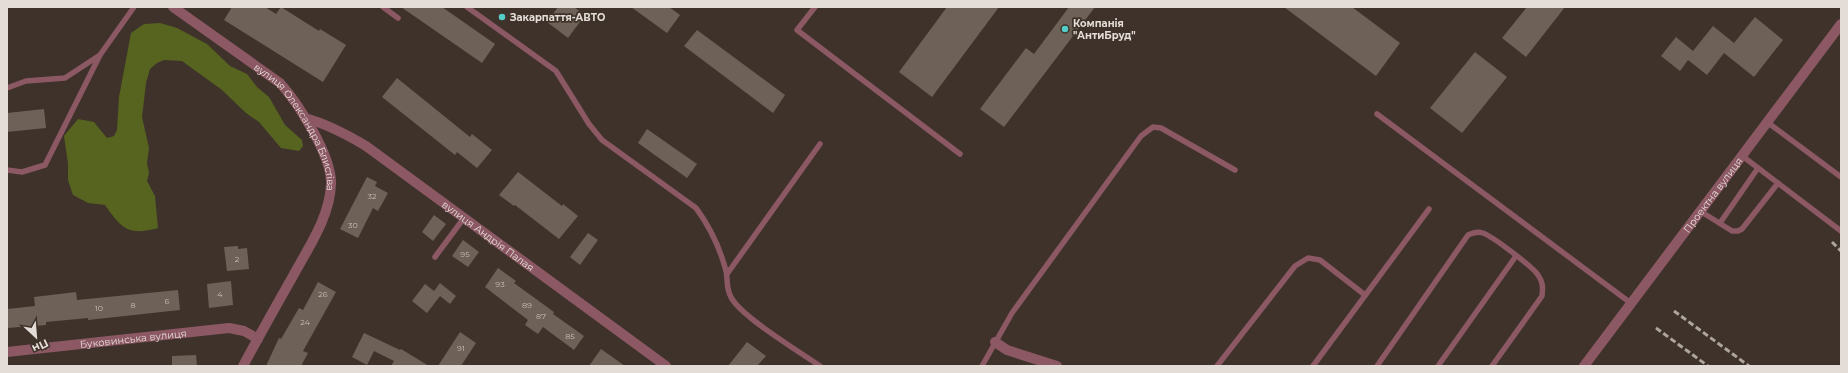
<svg xmlns="http://www.w3.org/2000/svg" width="1848" height="373" font-family="Montserrat,sans-serif">
	<rect width="100%" height="100%" fill="#3e322a"/>
	<path fill="#56641f" d="M160,23l17,5 30,16 23,22 17,8 10,13 12,10 16,28 17,15 1,6 -4,5 -18,-3 -22,-26 -13,-9 -24,-23 -40,-29 -18,-1 -7,3 -7,6 -4,14 -4,34 7,31 -2,15 2,10 -2,8 8,15 3,32c-30,8 -36,1 -53,-23l-17,-2 -15,-8 -5,-15v-16l-4,-28 14,-17 16,3 13,16 7,-2 3,-6 2,-33 12,-64 13,-9z"/>
	<g fill="#6e6258">
		<path d="M232,7h33l11,7 5,-7 38,24 1,-2 26,16 -23,37 -99,-62z"/>
		<path d="M401,7h41l53,37 -13,19z"/>
		<path d="M558,7h16l11,8 -17,23 -21,-16z"/>
		<path d="M631,7h38l11,8 -13,18z"/>
		<path d="M947,7h52l-67,90 -33,-25z"/>
		<path d="M1069,7h26l-91,120 -24,-18 46,-61 8,6z"/>
		<path d="M1284,7h68l48,36 -24,33z"/>
		<path d="M1527,7h38l-39,50 -24,-19z"/>
		<path d="M1755,17l28,23 -29,37 -30,-24 -17,22 -19,-15 -8,11 -19,-15 15,-19 17,14 20,-25 21,17z"/>
		<path d="M697,30l88,65 -12,18 -89,-67z"/>
		<path d="M1475,52l32,25 -45,56 -32,-25z"/>
		<path d="M397,78l73,59 2,-3 20,16 -15,18 -20,-16 -2,3 -73,-58z"/>
		<path d="M44,109l2,19 -39,4v-19z"/>
		<path d="M647,129l50,35 -10,14 -49,-35z"/>
		<path d="M518,172l44,34 1,-2 15,12 -19,23 -44,-34 -1,1 -15,-11z"/>
		<path d="M367,177l10,5 -2,4 13,7 -10,18 -5,-3 -15,30 -18,-9z"/>
		<path d="M434,215l12,9 -13,17 -11,-9z"/>
		<path d="M588,233l10,7 -18,25 -10,-8z"/>
		<path d="M463,240l16,12 -11,15 -16,-11z"/>
		<path d="M238,246v3l9,-1 2,21 -22,2 -3,-24z"/>
		<path d="M498,268l18,13 -2,2 40,29 -1,2 31,22 -10,14 -31,-23 -5,7 -13,-9 3,-5 -43,-33z"/>
		<path d="M231,281l2,24 -24,3 -2,-24z"/>
		<path d="M318,282l18,10 -33,59 5,2 -7,13h-35l13,-28 2,1 18,-31 4,2z"/>
		<path d="M440,283l16,13 -6,8 -10,-8 -13,17 -15,-12 13,-17 14,11 -5,-4z"/>
		<path d="M178,290l2,20 -92,10v-2l-42,4v3l-39,3v-19l28,-3 -1,-9 42,-5 1,8z"/>
		<path d="M460,332l16,11 -15,23h-23z"/>
		<path d="M364,333l36,17 1,-1 28,17h-38l3,-5 -20,-10 -7,14 -15,-8z"/>
		<path d="M747,342l19,14 -9,10h-29z"/>
		<path d="M601,349l24,17h-36z"/>
		<path d="M196,355l1,11h-25v-10z"/>
	</g>
	<g fill="none" stroke-linecap="round" stroke-linejoin="round">
		<g stroke="#8b5864" stroke-width="5.5">
			<path d="M383,7l15,11"/>
			<path d="M467,7l89,64 33,53 13,16 94,68c14,19 24,40 30,63 2,9 0,18 5,26 9,19 69,55 89,69"/>
			<path d="M815,7l-18,23 163,124"/>
			<path d="M100,55l34,-48"/>
			<path d="M7,88l19,-7 39,-3 35,-23 -55,110 -23,7 -15,-2"/>
			<path d="M1377,114l255,190"/>
			<path d="M1767,122l74,55"/>
			<path d="M1741,155l100,76"/>
			<path d="M1700,211l32,20h6l4,-2 36,-46"/>
			<path d="M1720,223l38,-55"/>
			<path d="M435,257l29,-39"/>
			<path d="M727,274l93,-130"/>
			<path d="M982,366l30,-53 129,-177 12,-9 8,1 74,42"/>
			<path d="M1217,366l78,-100 13,-8 12,2 45,35"/>
			<path d="M1313,366l116,-157"/>
			<path d="M1377,366l91,-131c5,-2 9,-4 15,-2 9,3 50,34 55,42 5,7 5,12 4,21l-50,70"/>
			<path d="M1438,366l78,-110"/>
		</g>
		<g stroke="#8b5864" stroke-width="10">
			<path id="s1" d="M305,118c22,6 41,16 61,28l300,220"/>
			<path d="M995,342l12,8 50,16"/>
			<path id="s2" d="M7,352l222,-24 15,3 14,8"/>
			<path id="s3" d="M1584,366l257,-342"/>
		</g>
		<path stroke="#8b5864" stroke-width="10" id="s4" d="M173,7l107,76c18,20 52,73 51,101 -1,33 -23,64 -38,92 -17,30 -34,60 -50,90"/>
		<g stroke="#aea59f" stroke-width="3" stroke-dasharray="6 3" stroke-linecap="butt">
			<path d="M1832,242l9,9"/>
			<path d="M1674,311l75,55"/>
			<path d="M1656,328l52,38"/>
		</g>
	</g>
	<g fill="#54cdc8" stroke="#3e322a" stroke-width="1.5">
		<circle cx="502" cy="17" r="4"/>
		<circle cx="1065" cy="29" r="4"/>
	</g>
	<g text-anchor="middle" dominant-baseline="central" stroke-width="3.5" stroke-linejoin="round" paint-order="stroke">
		<g font-size="8" fill="#c6beb7">
			<text x="372" y="196">32</text>
			<text x="353" y="225">30</text>
			<text x="465" y="254">95</text>
			<text x="237" y="259">2</text>
			<text x="500" y="284">93</text>
			<text x="220" y="294">4</text>
			<text x="323" y="294">26</text>
			<text x="167" y="301">6</text>
			<text x="133" y="305">8</text>
			<text x="527" y="305">89</text>
			<text x="99" y="308">10</text>
			<text x="541" y="316">87</text>
			<text x="305" y="322">24</text>
			<text x="570" y="336">85</text>
			<text x="461" y="348">91</text>
		</g>
		<g font-size="10" font-weight="bold" fill="#e4dcd7" stroke="#3e322a" text-anchor="start">
			<text x="510" y="17">Закарпаття-АВТО</text>
			<text x="1073" y="23">Компанія<tspan x="1073" dy="12">"АнтиБруд"</tspan></text>
		</g>
		<g font-size="10" fill="#e4dcd7" stroke="#3e322a">
			<text stroke="none"><textPath href="#s4" startOffset="177">вулиця Олександра Блистіва</textPath></text>
			<text stroke="none"><textPath href="#s3" startOffset="214">Проектна вулиця</textPath></text>
			<text stroke="none"><textPath href="#s1" startOffset="219">вулиця Андрія Палая</textPath></text>
			<text stroke="none"><textPath href="#s2" startOffset="127">Буковинська вулиця</textPath></text>
		</g>
	</g>
	<rect width="1848" height="373" fill="none" stroke="#e4dcd7" stroke-width="16"/>
	<g transform="translate(36 337) rotate(154)" stroke="#3e322a" stroke-width="3" paint-order="stroke">
	<path d="M0-3L7 15L0 10L-7 15Z" fill="#e4dcd7"/>
	<text y="-6" font-size="11" font-weight="bold" text-anchor="middle" fill="#e4dcd7">Пн</text>
	</g>
</svg>
